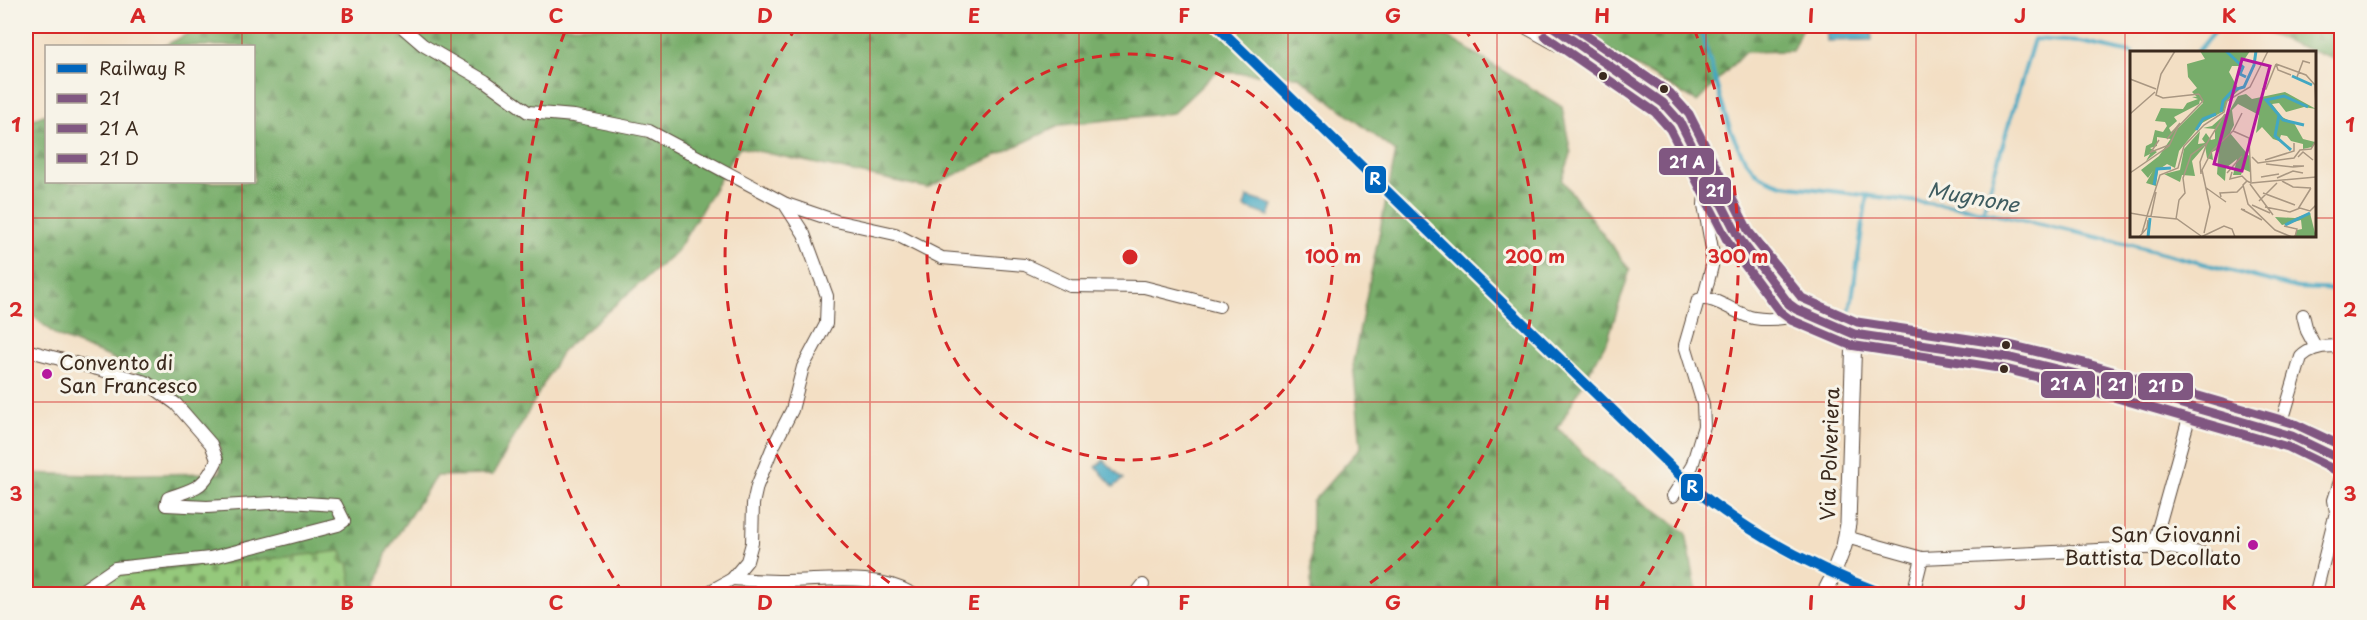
<svg xmlns="http://www.w3.org/2000/svg" width="2367" height="620" font-family="'Playpen Sans',sans-serif">
	<defs>
		<pattern id="forest-firs" width="22" height="20" patternUnits="userSpaceOnUse" patternTransform="scale(1.5)"><rect width="22" height="20" fill="#78ad6b"/><path d="M5 1l3.5 6h-7zM16 11l3.5 6h-7z" fill="#648d57"/></pattern>
		<pattern id="cemetery-stones" width="16" height="16" patternUnits="userSpaceOnUse" patternTransform="scale(1.5)"><rect width="16" height="16" fill="#95c97b"/><path d="M2 7V4a2 2 0 0 1 4 0v3zM10 15v-3a2 2 0 0 1 4 0v3z" fill="#7ba364"/></pattern>
	</defs>
	<rect width="100%" height="100%" fill="#f7f3e8"/>
	<filter id="ink" filterUnits="userSpaceOnUse"><feTurbulence type="fractalNoise" baseFrequency=".0167" numOctaves="2"/><feDisplacementMap in="SourceGraphic" scale="12" xChannelSelector="R" yChannelSelector="G"/><feConvolveMatrix kernelMatrix="1 2 1 2 8 2 1 2 1" color-interpolation-filters="sRGB"/></filter>
	<filter id="wash" filterUnits="userSpaceOnUse"><feTurbulence type="fractalNoise" baseFrequency=".008" numOctaves="4" result="noise"/><feDisplacementMap in="SourceGraphic" scale="24" xChannelSelector="R" yChannelSelector="G"/><feGaussianBlur stdDeviation="1.35" result="paint"/><feColorMatrix in="noise" values="0 0 0 0 0 0 0 0 0 0 0 0 0 0 0 0 0 1.4 0 .05"/><feComposite in="paint" operator="in"/></filter>
	<g filter="url(#wash)">
		<rect width="100%" height="100%" fill="#f3dfc4"/>
		<g fill="url(#forest-firs)" stroke="#5a6c44" stroke-width="1.5">
			<path d="M203,26h1227l132,81 9,47 -9,26 68,90 -22,69 -50,89 37,39 91,66 11,61h-386l1,-92 49,-55 -8,-85 43,-210 -98,-76 -82,-4 -43,41 -112,12 -134,63 -188,-41 -62,104 -115,100 -69,124 -57,1 -49,75 -13,43h-348v-121l65,2 129,-2v-26l-47,-53 -61,-36 -55,-22 -31,-26v-188l20,-8v68h208v-136h-90z"/>
			<path d="M1566,26h237l-11,25 -47,1 -48,50z"/>
			<path d="M2247,26h94v36l-89,-34z"/>
		</g>
		<path fill="url(#cemetery-stones)" stroke="#687a4c" stroke-width="1.5" d="M342,551l2,12h4l5,31h-245l-2,-18z"/>
		<g fill="#42a7c2" stroke="#3e6870" stroke-width="1.5">
			<path d="M1826,26h46v14l-45,1z"/>
			<path d="M1247,197l26,8 -4,11 -25,-9z"/>
			<path d="M1104,460l19,19 -9,8 -18,-20z"/>
		</g>
		<g fill="none" stroke-linecap="round" stroke-linejoin="round">
			<g stroke="#42a7c2" stroke-width="4">
				<path d="M1698,26c18,40 26,119 60,148 6,5 17,8 25,11l185,23 160,36 169,44 45,2"/>
				<path d="M2197,52l22,-26"/>
				<path d="M1983,211l51,-172 47,3 51,11"/>
				<path d="M1849,319l18,-124"/>
			</g>
		</g>
	</g>
	<g filter="url(#ink)">
		<g fill="none" stroke-linecap="round" stroke-linejoin="round">
			<defs>
				<g id="minor">
					<path d="M401,26l22,19 62,36 43,31 46,4 75,15 135,72 20,31 23,62 -1,28 -23,43 -11,43 -20,39 -15,37 -4,18 -1,39 -5,18 -15,18 -27,15"/>
					<path d="M1523,26l54,30h6l6,-5"/>
					<path d="M786,204l50,17 59,13 47,24 83,7 45,21 74,1 75,19"/>
					<path d="M1704,297l8,-31v-17l-8,-44 2,-27"/>
					<path d="M2303,315l4,16 9,17"/>
					<path d="M26,350l120,32 30,22 35,40 6,16c-14,29 -21,28 -49,38l-2,7 41,2 82,-5 47,3 8,16 -6,4 -128,33 -95,10 -38,26"/>
					<path d="M2279,432l22,-75c11,-11 26,-12 41,-10"/>
					<path d="M1673,496l19,-30 12,-40 -1,-22 -18,-59 13,-45c15,-6 39,15 56,18 17,3 35,0 52,-4"/>
					<path d="M1846,537l76,21 245,-11 38,7"/>
					<path d="M2153,547l39,-140"/>
					<path d="M732,579c17,1 35,2 52,2 43,0 90,-9 129,13"/>
					<path d="M2317,588l19,-76 -2,-12 8,-25"/>
					<path d="M1136,594l7,-9"/>
					<path d="M1913,594l9,-36"/>
				</g>
				<g id="tertiary">
					<path d="M1835,569l9,-23 4,-22 6,-190"/>
					<path d="M1824,594l6,-12"/>
				</g>
				<path id="primary" d="M1552,26l94,65 17,12 17,19 59,116 50,66 7,5 58,25 153,23 78,19 207,60 50,24"/>
			</defs>
			<use href="#minor" stroke="#574537" stroke-width="14"/>
			<use href="#tertiary" stroke="#574537" stroke-width="17"/>
			<use href="#primary" stroke="#574537" stroke-width="22"/>
			<use href="#minor" stroke="#fff" stroke-width="12"/>
			<use href="#tertiary" stroke="#fff" stroke-width="15"/>
			<use href="#primary" stroke="#fff" stroke-width="20"/>
			<defs>
				<path id="bus-1" d="M1552,26l111,77 17,19 59,116 50,66 7,5 58,25 153,23 78,19 207,60 50,24"/>
				<path id="bus-2" d="M1545,36l110,76 15,17 59,115 50,67 12,9 59,25 155,24 77,19 206,59 49,24"/>
				<path id="bus-3" d="M1572,26l98,67 19,21 60,118 53,66 55,24 152,23 79,19 207,60 47,22"/>
			</defs>
			<use href="#bus-1" stroke="#f7f3e8" stroke-width="14"/>
			<use href="#bus-2" stroke="#f7f3e8" stroke-width="14"/>
			<use href="#bus-3" stroke="#f7f3e8" stroke-width="14"/>
			<use href="#bus-1" stroke="#805781" stroke-width="9"/>
			<use href="#bus-2" stroke="#805781" stroke-width="9"/>
			<use href="#bus-3" stroke="#805781" stroke-width="9"/>
			<defs>
				<path id="rail-1" d="M1217,26l476,462c58,47 121,80 191,106"/>
			</defs>
			<use href="#rail-1" stroke="#f7f3e8" stroke-width="15"/>
			<use href="#rail-1" stroke="#0065bd" stroke-width="10"/>
		</g>
	</g>
	<path fill="none" stroke="#d62828" stroke-width="1.5" stroke-opacity="0.55" d="M242,26v20M451,26v568M661,26v568M870,26v568M1079,26v568M1288,26v568M1497,26v568M1706,26v568M1916,26v568M2125,26v568M242,182v412M26,218h2106M2314,218h28M26,402h2316"/>
	<g fill="none" stroke="#d62828" stroke-width="3" stroke-dasharray="10 8">
		<circle cx="1130" cy="257" r="203"/>
		<path d="M904 593A405 405 0 0 1 796 28M1464 28A405 405 0 0 1 1356 593"/>
		<path d="M623 593A608 608 0 0 1 566 29M1694 29A608 608 0 0 1 1637 593"/>
	</g>
	<g fill="#3b2a1e" stroke="#f7f3e8" stroke-width="2">
		<circle cx="1603" cy="76" r="5"/>
		<circle cx="1664" cy="89" r="5"/>
		<circle cx="2006" cy="345" r="5"/>
		<circle cx="2004" cy="369" r="5"/>
	</g>
	<g fill="#b5179e" stroke="#f7f3e8" stroke-width="2">
		<circle cx="47" cy="374" r="6"/>
		<circle cx="2253" cy="545" r="6"/>
	</g>
	<g text-anchor="middle" dominant-baseline="central" stroke-width="6" stroke-linejoin="round" paint-order="stroke">
		<g font-size="20" fill="#3b2a1e" stroke="#f7f3e8" text-anchor="start">
			<text x="59" y="362">Convento di<tspan x="59" dy="23">San Francesco</tspan></text>
			<text x="2241" y="534" text-anchor="end">San Giovanni<tspan x="2241" dy="23">Battista Decollato</tspan></text>
		</g>
		<g font-size="20" fill="#3b2a1e" stroke="#f7f3e8">
			<text transform="translate(1829 454) rotate(-88)">Via Polveriera</text>
		</g>
		<g font-size="21" font-style="italic" fill="#3e5c60" stroke="#f7f3e8">
			<text transform="translate(1974 196) rotate(10)">Mugnone</text>
		</g>
	</g>
	<g transform="translate(2130 51)">
		<rect width="186" height="186" fill="#f3dfc4"/>
		<path d="M70,0h50l-10,15h-8l-3,6 10,18 -12,11 -3,10 -22,12 -23,28 -4,17 -8,-4 -9,6 -2,16 -10,-3 7,-12 -5,7 -7,-8 18,-14 19,-28 25,-25 -11,-11 5,-4 -9,-11 -1,-13 18,-5zM155,41l31,17 -12,-2 -18,5 -7,-9 -7,1 10,13 12,6 9,16 12,3 -3,5 -9,2v-5l-12,-3 -4,-5 -6,-1 -2,6 -6,-2 -11,-12 -6,6 3,-18 -21,-11 -6,6 2,15 -4,8 20,24v15l-7,-3 -2,6h-8l4,-16 -11,9 -1,13 -8,-7 2,-25 -7,3 1,8 -6,-2 -2,-12 -13,15 3,15 -13,-1 -2,7 -16,-8 16,-4 4,-21 16,-18 -2,13 7,-1 -3,-4 4,-6 5,7 4,-1v-10l-12,-1 9,-2 18,-16 8,-14 8,-2 6,5zM71,45l-2,8 -25,13 3,4 -8,7 2,4 9,-8 -9,15 -14,-2v9l-7,2 7,4 -11,9 4,-7 -6,3 2,-11 6,-3 3,-13 8,2 4,-6 -2,-4 -10,-1 6,-13 22,1 4,-6 11,-4 -6,-2zM180,162l6,24h-22l3,-7 5,-1 -1,-9 -19,5 -7,-8 20,1z" fill="#78ad6b"/>
		<path fill="none" stroke="#42a7c2" stroke-width="3" d="M96,0l17,16 -3,7 6,3M162,25l20,9M91,61l2,-11 10,-11 11,-3 10,-22 2,-14M149,64l-4,21 16,14M174,74l-21,-5 -17,-20 18,-4 24,11M66,79l7,-11 13,-5M24,134l3,-16 14,-1M155,174l25,-12M18,186l2,-19"/>
		<path fill="none" stroke="#a99782" stroke-width="1.5" d="M45,0l-14,23 -5,21 7,3 36,-4M146,13l30,11 9,10 1,20M146,13l2,6 13,5M167,26l6,-16 7,2M0,28l26,10M132,38h4l10,-25M0,63l25,-22M103,80l9,-18M37,88l13,-16M29,89l-8,12 18,-7M122,106l6,6 36,-5 6,-8 11,-1 5,-8M168,106l5,-5 10,8M135,109l29,-9v-8M136,113l27,3M163,116l11,-1h-11M102,121l-2,7 12,-3 5,5M0,122l39,-27 9,-19 25,-26 -4,-7M97,122l15,-17M71,123l-1,-12 7,-19 18,-29M131,126l18,-3M147,127l16,-7 10,2M152,130l11,6 18,1M121,132l-4,-2 -4,4 5,19 27,26 17,7M121,132l65,-6M120,133l23,31M75,136l21,15M133,142l32,12M91,146l-1,-4 17,-1 6,-6M129,150l18,-18M122,154l18,8M135,156l25,5 10,-4 10,3 6,-6M168,158l13,-21M115,159l-4,-1 21,11M0,162l17,3 13,-41 18,-7 6,-22 20,-21 20,-13 3,-11 23,-14 18,-36M21,165l5,-24M46,168l3,-19 6,-7 -2,-15 8,-23 16,-12M154,175l13,3 -2,8M12,182l5,-17 30,3 24,17M74,182l6,-26 -8,-37 10,-19 21,-20 16,7 2,44M9,186l8,-9 1,-8M71,186l23,-11 8,3 3,8"/>
		<path fill="#b5179e" fill-opacity="0.15" stroke="#b5179e" stroke-width="3" d="M112,8l28,7 -28,105 -28,-7z"/>
		<rect width="186" height="186" fill="none" stroke="#3b2a1e" stroke-width="3"/>
	</g>
	<circle cx="1130" cy="257" r="9" fill="#d62828" stroke="#f7f3e8" stroke-width="3"/>
	<g font-size="18" text-anchor="middle" font-weight="bold" fill="#d62828" stroke="#f7f3e8" stroke-width="6" stroke-linejoin="round" paint-order="stroke">
		<text x="1333" y="263">100 m</text>
		<text x="1535" y="263">200 m</text>
		<text x="1738" y="263">300 m</text>
	</g>
	<g stroke="#f7f3e8" stroke-width="2">
		<rect x="1658" y="147" width="57" height="29" rx="6" fill="#805781"/>
		<rect x="1364" y="165" width="23" height="29" rx="6" fill="#0065bd"/>
		<rect x="1698" y="176" width="34" height="29" rx="6" fill="#805781"/>
		<rect x="2040" y="370" width="56" height="29" rx="6" fill="#805781"/>
		<rect x="2100" y="371" width="34" height="29" rx="6" fill="#805781"/>
		<rect x="2137" y="372" width="57" height="29" rx="6" fill="#805781"/>
		<rect x="1680" y="473" width="24" height="29" rx="6" fill="#0065bd"/>
	</g>
	<g font-size="16" text-anchor="middle" font-weight="bold" fill="#fff">
		<text x="1687" y="168">21 A</text>
		<text x="1375" y="185">R</text>
		<text x="1715" y="197">21</text>
		<text x="2068" y="390">21 A</text>
		<text x="2117" y="391">21</text>
		<text x="2166" y="392">21 D</text>
		<text x="1692" y="493">R</text>
	</g>
	<rect width="2367" height="620" fill="none" stroke="#f7f3e8" stroke-width="66"/>
	<rect x="45" y="45" width="210" height="138" fill="#f7f3e8" stroke="#aca397" stroke-width="1.5"/>
	<rect x="57" y="64" width="30" height="9" fill="#0065bd" stroke="#aca397" stroke-width="1.5"/>
	<text x="99" y="75" font-size="18" fill="#3b2a1e">Railway R</text>
	<rect x="57" y="94" width="30" height="9" fill="#805781" stroke="#aca397" stroke-width="1.5"/>
	<text x="99" y="105" font-size="18" fill="#3b2a1e">21</text>
	<rect x="57" y="124" width="30" height="9" fill="#805781" stroke="#aca397" stroke-width="1.5"/>
	<text x="99" y="135" font-size="18" fill="#3b2a1e">21 A</text>
	<rect x="57" y="154" width="30" height="9" fill="#805781" stroke="#aca397" stroke-width="1.5"/>
	<text x="99" y="165" font-size="18" fill="#3b2a1e">21 D</text>
	<rect x="33" y="33" width="2301" height="554" fill="none" stroke="#d62828" stroke-width="2"/>
	<g font-size="20" text-anchor="middle" font-weight="bold" fill="#d62828">
		<text x="138" y="23">A</text>
		<text x="347" y="23">B</text>
		<text x="556" y="23">C</text>
		<text x="765" y="23">D</text>
		<text x="974" y="23">E</text>
		<text x="1184" y="23">F</text>
		<text x="1393" y="23">G</text>
		<text x="1602" y="23">H</text>
		<text x="1811" y="23">I</text>
		<text x="2020" y="23">J</text>
		<text x="2229" y="23">K</text>
		<text x="16" y="132">1</text>
		<text x="2350" y="132">1</text>
		<text x="16" y="317">2</text>
		<text x="2350" y="317">2</text>
		<text x="16" y="501">3</text>
		<text x="2350" y="501">3</text>
		<text x="138" y="610">A</text>
		<text x="347" y="610">B</text>
		<text x="556" y="610">C</text>
		<text x="765" y="610">D</text>
		<text x="974" y="610">E</text>
		<text x="1184" y="610">F</text>
		<text x="1393" y="610">G</text>
		<text x="1602" y="610">H</text>
		<text x="1811" y="610">I</text>
		<text x="2020" y="610">J</text>
		<text x="2229" y="610">K</text>
	</g>
</svg>
